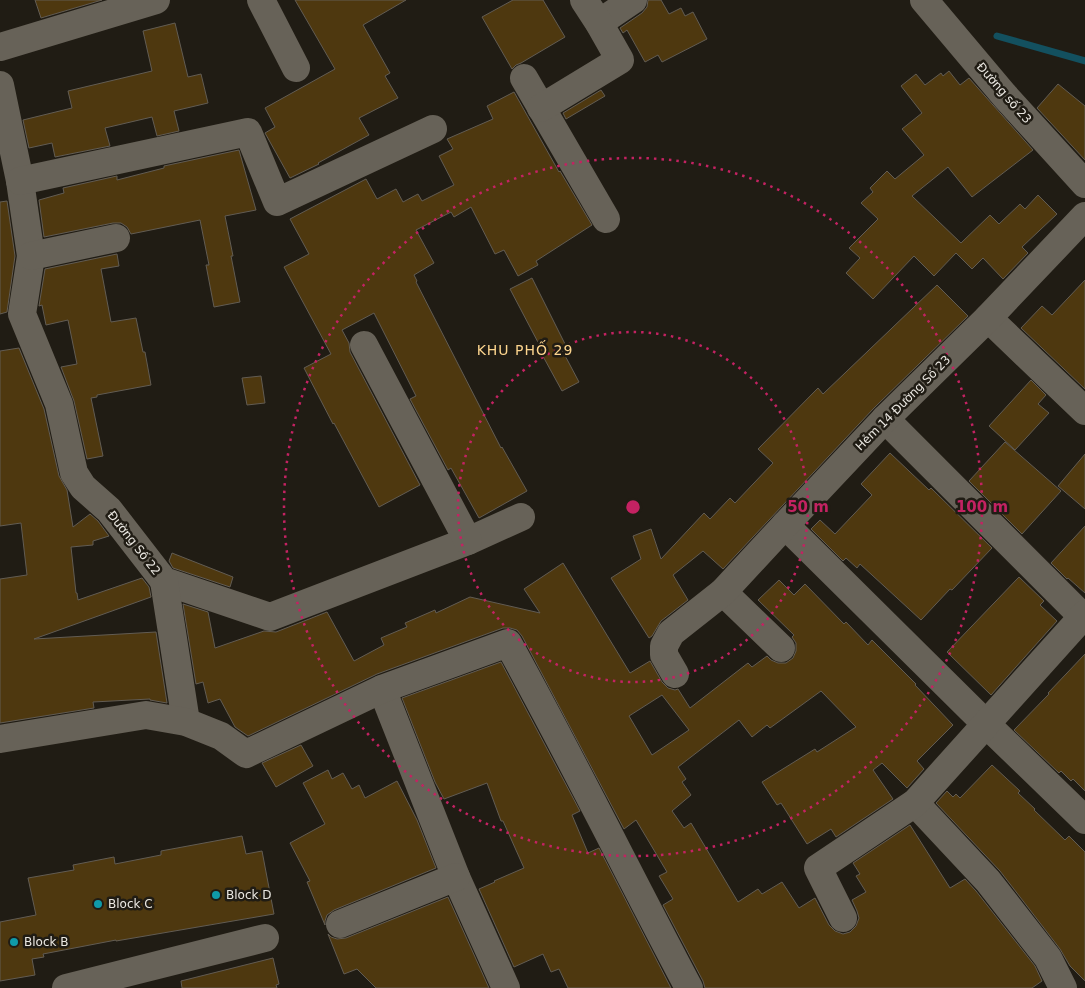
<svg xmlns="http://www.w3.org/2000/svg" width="1085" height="988" font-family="'DejaVu Sans',sans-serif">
	<rect width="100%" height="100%" fill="#201c14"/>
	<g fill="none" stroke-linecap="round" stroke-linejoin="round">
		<path stroke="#13505f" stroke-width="7" d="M997,36l88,25"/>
	</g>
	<g fill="#4e380f" stroke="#625c53" fill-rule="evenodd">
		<path d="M35,0h67l-61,18z"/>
		<path d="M295,0h111l-43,25 27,48 -5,3 13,22 -39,20 10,17 -51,28 1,1 -29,14 -25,-45 10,-6 -10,-19 70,-39z"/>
		<path d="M513,0h30l22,37 -44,26 -5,2 -4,4 -30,-52z"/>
		<path d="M648,0h13l8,14 12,-6 4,8 8,-4 14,27 -45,23 -4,-7 -13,7 -18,-32 -4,3 -3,-5 22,-15 5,-6z"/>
		<path d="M175,23l13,54 13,-3 7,29 -34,8 5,20 -22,5 -5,-19 -47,11 5,18 -55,11 -3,-14 -23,5 -6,-28 49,-12 -4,-17 84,-20 -9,-40z"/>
		<path d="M949,71l11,14 9,-7 64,72 -61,47 -24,-30 -36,29 49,47 29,-28 9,9 21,-20 5,5 13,-14 19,19 -35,33 6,6 -25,26 -20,-21 -11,11 -16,-16 -22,23 -20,-20 -41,43 -27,-26 14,-15 -11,-10 29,-29 -17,-16 12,-11 -3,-4 17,-17 8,8 29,-24 -22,-26 20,-16 -21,-27 15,-12 9,11 16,-12 2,3z"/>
		<path d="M1058,84l27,22v54l-48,-52z"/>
		<path d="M601,90l4,6 -39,23 -3,-6z"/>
		<path d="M514,92l45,80 1,-1 32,54 -56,36 2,4 -20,11 -14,-26 -9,4 -24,-47 -17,10 -3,-5 -35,18 18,33 -20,12 3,6 -1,1 85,166 1,-1 25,44 -48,27 -28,-50 -3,2 -38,-71 6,-3 -42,-83 -32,17 7,13 1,9 70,133 -41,22 -45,-84 -1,1 -29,-56 27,-14 -47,-87 25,-13 -19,-35 76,-40 11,20 19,-10 7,13 15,-8 4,7 32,-16 -15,-29 14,-7 -6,-10 46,-20 -6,-13z"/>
		<path d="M239,150l17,60 -31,6 8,40h-2l9,46 -26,5 -8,-42h3l-9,-45 -69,14 -4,-7 -6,-4h-8l-69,14 -5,-37 25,-7 -1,-5 54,-12v4l47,-12v-2z"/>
		<path d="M7,201l8,55 -8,56 -7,2v-112z"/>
		<path d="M117,254l2,12 -18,3 10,53 25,-4 7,34h2l6,33 -54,10v2l-6,1 12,58 -16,3 -13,-58 -13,-34 16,-3 -9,-44 -22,5 -4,-20 -3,1 6,-37z"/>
		<path d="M532,278l34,68 -5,2 18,34 -17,9 -23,-42 2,-1 -31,-59z"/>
		<path d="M1085,280v109l-64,-61 21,-22 10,9z"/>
		<path d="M937,285l31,31 -94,92 -151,161 -20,-18 -30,24 15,25 -27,21 -9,15 -3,2 -38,-60 30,-19 -8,-23 18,-7 10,30 43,-46 6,6 20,-21 5,5 38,-40 -15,-14 60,-61 5,6z"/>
		<path d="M19,348l25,61 15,67 8,14 6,37 17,-13 8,7 11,15 -16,5v4l-22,2 5,46h1l1,7 64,-22 7,9 2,10 -117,42 122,-7 11,71 -17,-3v-1l-57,3 1,6 -94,15v-144l27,-4 -6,-52 -21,3v-175z"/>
		<path d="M261,376l4,27 -18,2 -5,-27z"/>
		<path d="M1031,380l15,15 -8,9 11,9 -34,37 -26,-24z"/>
		<path d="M1005,442l56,49 -39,43 -53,-53z"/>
		<path d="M890,453l39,37 2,-2 61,60 -40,42 -2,-1 -29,31 -61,-56 -3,4 -11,-10 -3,3 -32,-32 9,-9 15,14 37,-39 -11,-11z"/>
		<path d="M1085,454v55l-27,-23z"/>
		<path d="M1085,526v67l-17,-15 -1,1 -16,-16z"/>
		<path d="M172,553l61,24 -3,10 -57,-19 -4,-7z"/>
		<path d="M563,563l67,110 20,-12 12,21 6,6 7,2 3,-1 12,19 58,-45 4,4 15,-11 4,4 7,3h8l7,-5 3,-7v-8l-4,-6 2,-2 -36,-35 21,-20 15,15 11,-11 39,40 2,-2 22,23 4,-5 44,44 -1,1 38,40 -36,36 7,8 -17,19 -25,-25 -9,7 20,29 -57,38 -5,-8 -24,15 -26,-41 -4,2 -15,-23 53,-33 2,3 39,-25 -35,-36 -51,37 -3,-3 -15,12 -13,-17 -61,47 8,12 -4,3 9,13 -19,16 12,17 7,-5 47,79 20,-13 4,5 20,-12 17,26 16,-10 14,27 6,6 8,3 7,-2 6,-6 3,-8 -2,-7 -5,-11 14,-8 -10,-16 4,-2 -7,-11 57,-38 40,63 15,-9 11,12 59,75 7,15 -10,7h-327l-2,-7 -40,-76 10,-6 -14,-23 8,-4 -31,-52 -12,9 -102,-193 -5,-6 -7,-2h-7l-126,46 -129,62 -13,-9 -15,-28 -12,4 -5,-21 -7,2 -13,-80 25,8 7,36 49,-17 12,1 51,-20 27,49 30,-16 -3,-7 26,-11 -2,-4 30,-13 1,3 34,-16 70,16 -16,-24zM662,695l27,35 -37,25 -23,-39z"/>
		<path d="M1019,577l25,24 -4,4 17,16 -66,74 -44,-43z"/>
		<path d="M1085,654v137l-12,-12 -2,2 -10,-10 -2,2 -45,-43 35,-36 -1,-1z"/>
		<path d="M501,662l79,149 -8,4 16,38 11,-5 72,140h-103l-9,-19 -8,3 -8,-18 -29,13 -35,-78 16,-7 -1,-1 30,-13 -21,-47h-2l-14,-38 -43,16 -9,-17 -33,-84z"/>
		<path d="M301,745l12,21 -37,21 -14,-24z"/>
		<path d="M992,765l28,26 -2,2 17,16 -1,1 31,30 4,-4 16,16v129l-15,-15 -10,-17 -60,-78 -64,-68 11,-12 6,6 3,-3 4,4z"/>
		<path d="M328,770l4,9 11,-6 9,16 7,-4 6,13 32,-17 20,39 19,48 -102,42 -7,5 -2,6v4l-18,-43 3,-1 -20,-38 35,-19 -22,-41z"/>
		<path d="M242,836l4,18 16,-3 12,63 -158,27v-1l-73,14 1,3 -12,2 3,16 -35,6v-59l36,-7 -8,-37 46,-8 -1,-5 41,-8 1,7 46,-9v-4z"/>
		<path d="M448,897l41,91h-113l-19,-19 -13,5 -16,-40 3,3 6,2 9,-1z"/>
		<path d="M273,958l6,26 -3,1 1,3h-95l-1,-7z"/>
	</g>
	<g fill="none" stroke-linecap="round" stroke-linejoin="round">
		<g stroke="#676258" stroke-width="28">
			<path d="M261,0l35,68"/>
			<path d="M924,0l80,95 81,89"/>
			<path d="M599,23l34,-23"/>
			<path d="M0,47l156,-47"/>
			<path d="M524,78l82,141"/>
			<path d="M0,85l20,96 11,75 -9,58 37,90 15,69 9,14 26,23 55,71 106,36 198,-76 53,-24"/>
			<path d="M541,108l79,-48 -21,-37 -15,-23"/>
			<path d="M20,181l228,-49 29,70 156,-73"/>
			<path d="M31,256l85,-18"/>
			<path d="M988,318l97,93"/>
			<path d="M364,345l104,196"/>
			<path d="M885,419l200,200"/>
			<path d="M785,525l201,199 99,96"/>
			<path d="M164,581l22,141"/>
			<path d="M723,592l58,56"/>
			<path d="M675,674l-11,-19v-9l7,-13 52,-41 62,-67 100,-106 103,-101 97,-102"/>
			<path d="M382,689l74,188 50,111"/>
			<path d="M0,739l146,-24 40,7 35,14 25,18 136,-65 126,-46c63,114 120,230 181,345"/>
			<path d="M915,803l73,78 60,77 15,30"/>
			<path d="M843,918l-25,-50 97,-65 170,-189"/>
			<path d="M340,924l116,-47"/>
			<path d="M66,988l199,-50"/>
		</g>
	</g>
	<g fill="none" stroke="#c42262" stroke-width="2.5" stroke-dasharray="2.5 5">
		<circle cx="633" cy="507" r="175"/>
		<circle cx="633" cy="507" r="349"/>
	</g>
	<g fill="#0f9aa8" stroke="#201c14" stroke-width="2">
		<circle cx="216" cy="895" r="5"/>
		<circle cx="98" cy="904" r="5"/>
		<circle cx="14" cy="942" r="5"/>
	</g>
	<g text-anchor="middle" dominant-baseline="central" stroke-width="5" stroke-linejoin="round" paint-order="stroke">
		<g font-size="12" fill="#ebe8e2" stroke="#201c14">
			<text transform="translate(1004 93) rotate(49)">Đường số 23</text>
			<text transform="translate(903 403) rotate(-45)">Hẻm 14 Đường Số 23</text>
			<text transform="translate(134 543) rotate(52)">Đường Số 22</text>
		</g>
		<g font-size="12" fill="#ebe8e2" stroke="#201c14" text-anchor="start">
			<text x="226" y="895">Block D</text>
			<text x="108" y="904">Block C</text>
			<text x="24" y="942">Block B</text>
		</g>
		<g font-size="14" letter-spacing="1" fill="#fdd58e" stroke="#201c14">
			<text x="525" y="350">KHU PHỐ 29</text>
		</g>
	</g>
	<circle cx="633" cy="507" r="8" fill="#c42262" stroke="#201c14" stroke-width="2.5"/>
	<g font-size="15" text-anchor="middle" font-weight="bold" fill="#c42262" stroke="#201c14" stroke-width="5" stroke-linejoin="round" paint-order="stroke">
		<text x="808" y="512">50 m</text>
		<text x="982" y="512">100 m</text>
	</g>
</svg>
